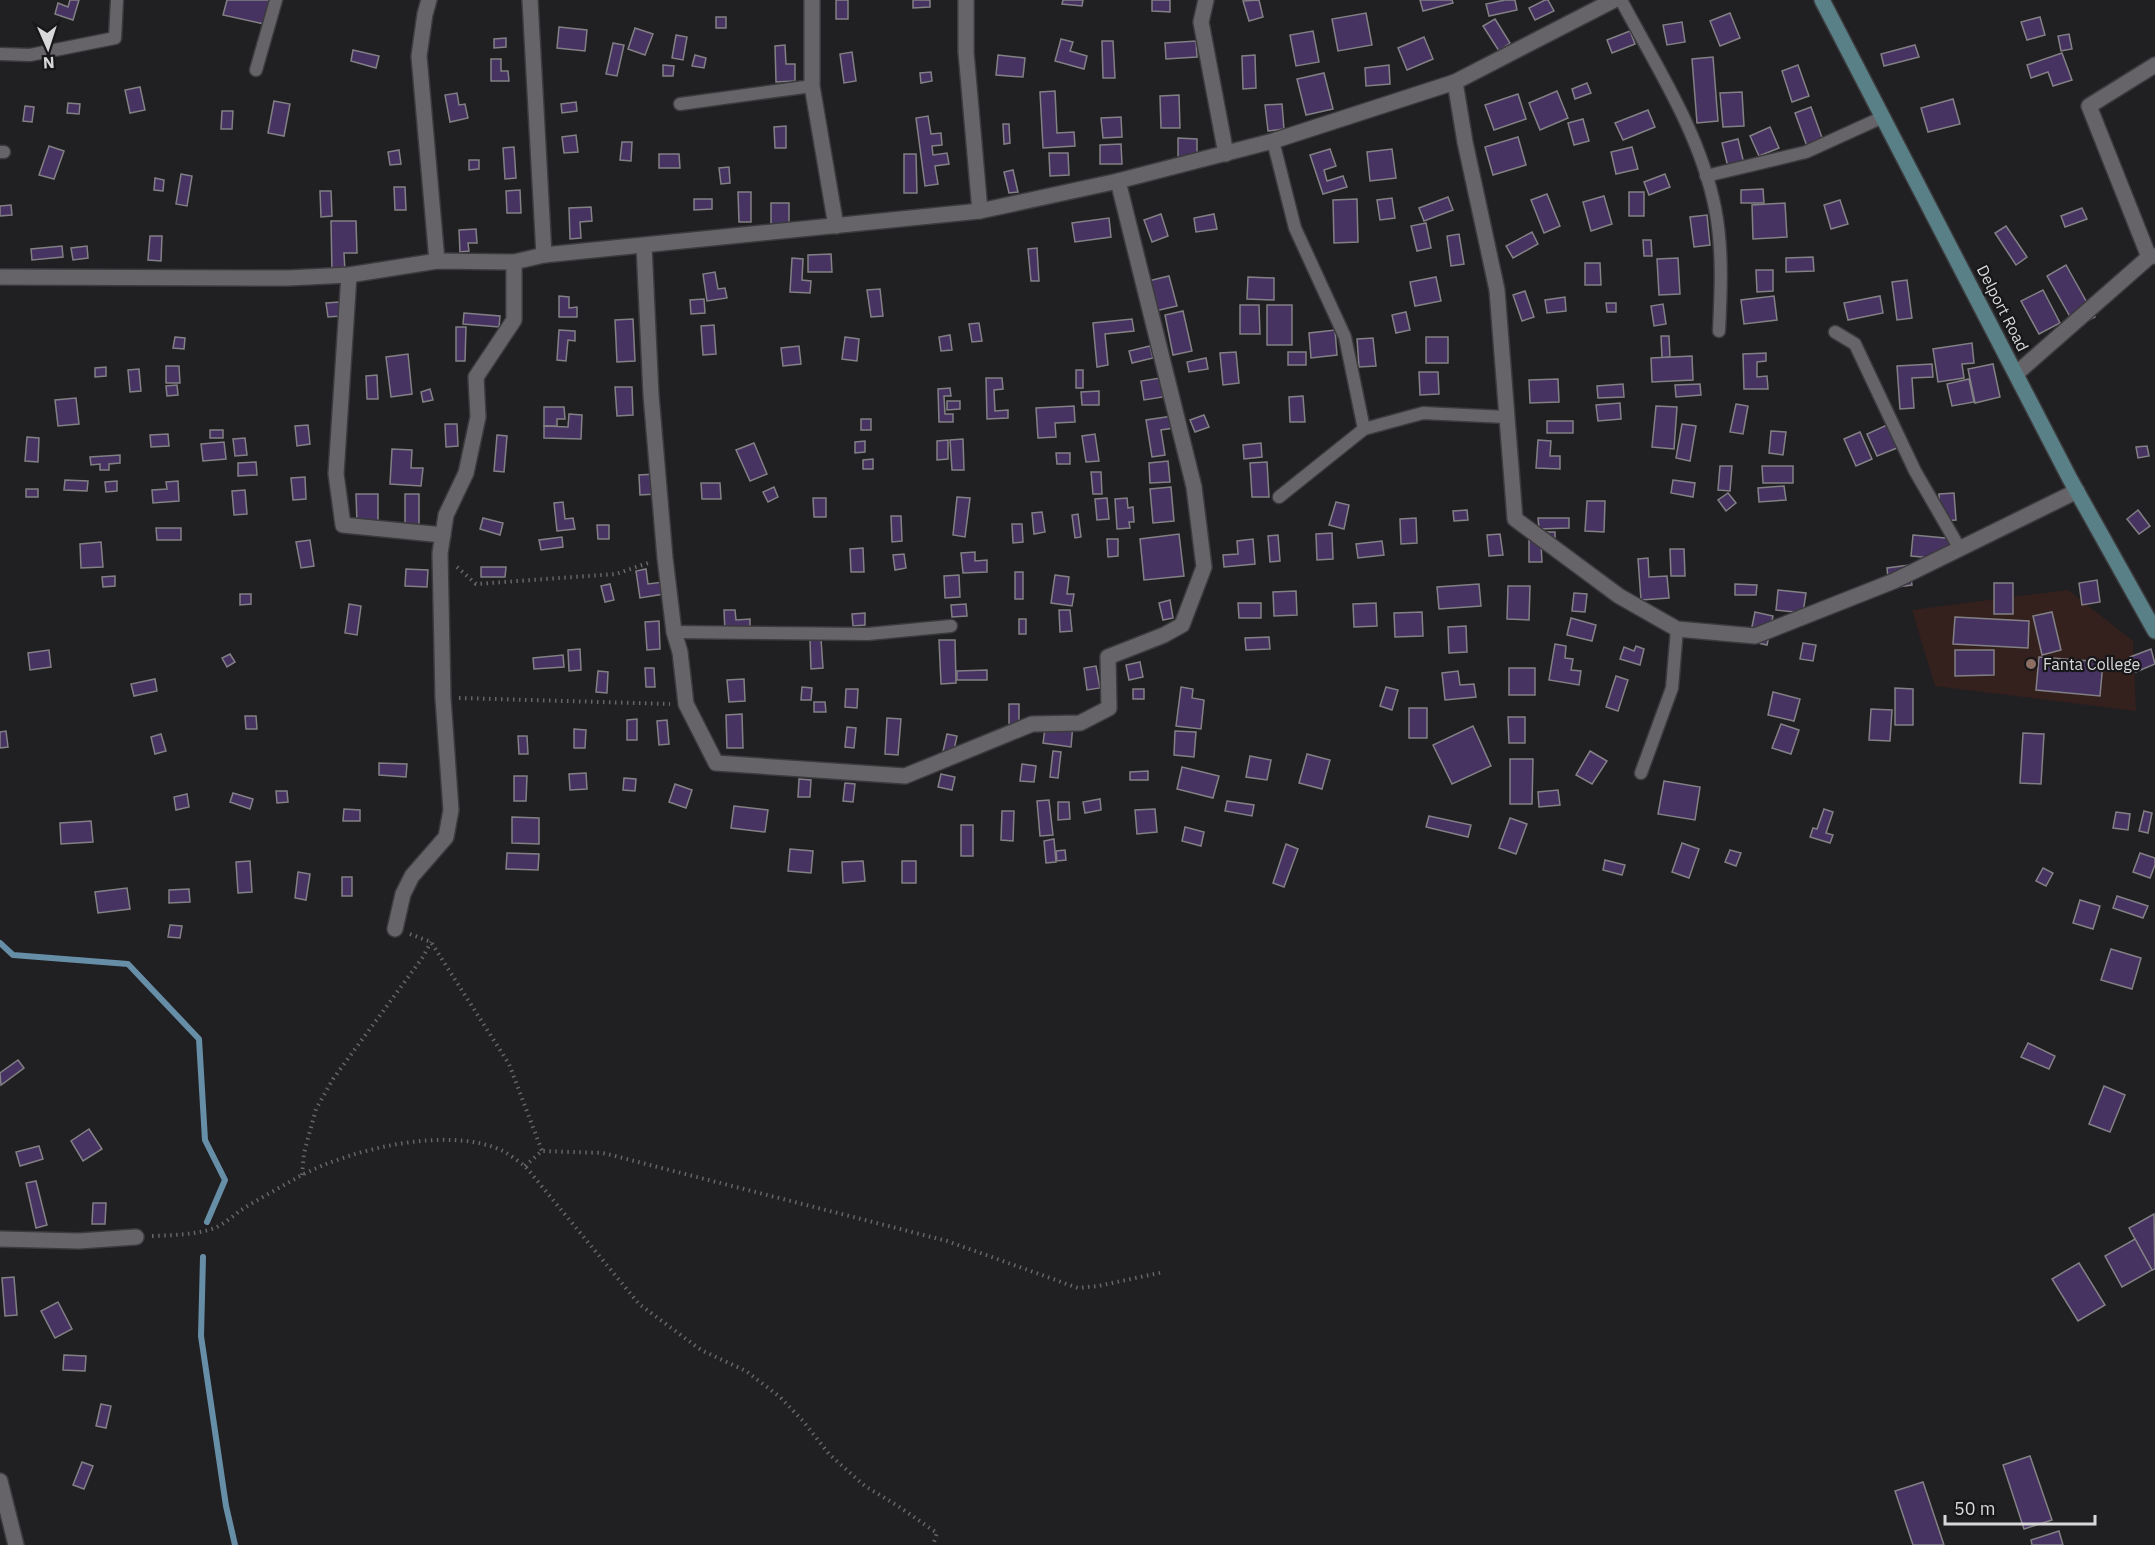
<svg xmlns="http://www.w3.org/2000/svg" width="2155" height="1545" font-family="'IBM Plex Sans',sans-serif">
	<rect width="100%" height="100%" fill="#201f22"/>
	<path fill="#34211e" d="M2068,590l65,51 3,70 -201,-25 -23,-76z"/>
	<g fill="none" stroke-linecap="round" stroke-linejoin="round">
		<g stroke="#678ea7" stroke-width="6">
			<path d="M0,943l13,12 115,9 71,75 6,101 20,40 -18,42"/>
			<path d="M203,1257l-2,79 25,170 9,39"/>
		</g>
	</g>
	<g fill="#473362" stroke="#828084" stroke-width="1.5">
		<path d="M70,0h9l-6,20 -18,-6 3,-11 10,4z"/>
		<path d="M227,0h42l-5,24 -41,-9z"/>
		<rect x="836" y="0" width="12" height="19"/>
		<path d="M913,0h17v7l-17,1z"/>
		<path d="M1063,0h20l-1,6 -20,-2z"/>
		<path d="M1152,0h18v12l-18,-1z"/>
		<path d="M1259,0l4,17 -14,4 -6,-20z"/>
		<path d="M1420,0h32l1,3 -30,8z"/>
		<path d="M1505,0h10l2,10 -28,6 -3,-12z"/>
		<path d="M1545,0h3l6,11 -19,9 -6,-12z"/>
		<path d="M1366,13l6,32 -34,6 -6,-32z"/>
		<path d="M1730,13l10,25 -20,8 -10,-25z"/>
		<rect x="716" y="17" width="10" height="11"/>
		<path d="M2040,17l5,18 -18,5 -6,-18z"/>
		<path d="M1495,19l15,24 -11,8 -16,-25z"/>
		<path d="M1682,22l3,20 -18,3 -4,-20z"/>
		<path d="M559,27l28,3 -2,21 -28,-3z"/>
		<path d="M635,28l18,6 -8,21 -17,-6z"/>
		<path d="M1313,31l6,31 -23,4 -6,-31z"/>
		<path d="M1630,31l5,13 -23,9 -5,-13z"/>
		<path d="M2069,34l3,15 -11,2 -3,-15z"/>
		<path d="M676,35l11,2 -4,23 -11,-2z"/>
		<path d="M1424,37l9,22 -26,11 -9,-22z"/>
		<path d="M506,38v9l-12,1v-9z"/>
		<path d="M1061,39l12,3 -3,9 17,5 -3,13 -29,-8z"/>
		<path d="M1102,41h11l2,37h-12z"/>
		<path d="M1196,41l1,16 -31,2 -1,-16z"/>
		<path d="M613,43l11,2 -7,31 -11,-2z"/>
		<path d="M785,45l1,19h9v17l-19,1 -1,-36z"/>
		<path d="M1915,45l4,12 -35,9 -3,-12z"/>
		<path d="M353,50l26,6 -3,12 -25,-7z"/>
		<path d="M852,52l4,29 -12,2 -4,-29z"/>
		<path d="M2062,53l10,27 -19,6 -5,-14 -17,6 -4,-13z"/>
		<path d="M695,55l11,3 -2,10 -12,-2z"/>
		<path d="M998,55l27,3 -2,19 -27,-2z"/>
		<path d="M1255,55l1,33 -13,1 -1,-33z"/>
		<path d="M1713,57l5,64 -21,2 -5,-64z"/>
		<path d="M491,59h10v12h7l1,10h-18z"/>
		<path d="M663,65l11,1 -1,10h-10z"/>
		<path d="M1389,65l1,19 -24,2 -1,-18z"/>
		<path d="M1798,65l11,31 -17,6 -10,-31z"/>
		<path d="M931,72l1,9 -11,2 -1,-10z"/>
		<path d="M1324,73l9,36 -27,6 -9,-36z"/>
		<path d="M1587,83l4,10 -16,6 -3,-10z"/>
		<path d="M140,87l5,23 -15,3 -5,-23z"/>
		<path d="M1055,91l2,42 17,-1 1,14 -32,2 -3,-56z"/>
		<path d="M1557,91l11,27 -28,12 -11,-27z"/>
		<path d="M1742,92l2,34 -21,1 -3,-34z"/>
		<path d="M457,93l2,12 6,-1 3,14 -18,4 -5,-27z"/>
		<path d="M1518,94l8,25 -32,11 -9,-25z"/>
		<path d="M1179,95l1,33h-19l-1,-32z"/>
		<path d="M1953,99l7,25 -32,8 -7,-24z"/>
		<path d="M274,101l16,3 -6,32 -16,-3z"/>
		<path d="M576,102l1,9 -15,2 -1,-9z"/>
		<path d="M68,103l12,1 -1,10 -12,-1z"/>
		<path d="M1282,104l2,25 -16,2 -3,-26z"/>
		<path d="M25,106l9,1 -2,15 -9,-1z"/>
		<path d="M1811,107l14,39 -16,6 -14,-39z"/>
		<path d="M1648,110l7,17 -32,13 -8,-17z"/>
		<path d="M222,111h11l-1,18h-11z"/>
		<path d="M928,116l3,18 10,-1 1,12 -10,1 1,9 14,-2 2,11 -14,2 3,18 -13,2 -9,-68z"/>
		<path d="M1121,117l1,20 -19,1 -2,-20z"/>
		<path d="M1583,119l6,22 -15,4 -6,-22z"/>
		<path d="M1003,124h6l1,19 -6,1z"/>
		<path d="M786,126v22h-11l-1,-21z"/>
		<path d="M1770,127l9,21 -20,8 -9,-20z"/>
		<path d="M576,135l2,17 -14,1 -2,-16z"/>
		<path d="M1518,137l8,28 -33,10 -8,-28z"/>
		<path d="M1178,138l19,1v21l-19,-1z"/>
		<path d="M1738,139l7,29 -16,3 -7,-28z"/>
		<path d="M622,142h10l-1,19 -11,-1z"/>
		<path d="M1121,144l1,20h-22v-19z"/>
		<path d="M49,146l15,5 -10,28 -15,-4z"/>
		<path d="M514,147l2,31 -11,1 -2,-31z"/>
		<path d="M1632,147l6,22 -22,5 -5,-22z"/>
		<path d="M1330,149l6,17 -12,4 3,11 16,-5 4,11 -24,7 -13,-39z"/>
		<path d="M1392,149l4,29 -26,3 -3,-29z"/>
		<path d="M399,150l2,14 -11,1 -2,-13z"/>
		<path d="M1049,153h19l1,22 -19,1z"/>
		<path d="M659,154h20l1,14h-21z"/>
		<path d="M904,154h12l1,39h-13z"/>
		<path d="M469,160h10v9l-10,1z"/>
		<path d="M729,167l1,16 -9,1 -2,-16z"/>
		<path d="M1013,170l5,22 -9,1 -5,-21z"/>
		<path d="M181,174l11,2 -5,30 -11,-2z"/>
		<path d="M1665,174l5,13 -21,8 -5,-13z"/>
		<path d="M155,178l9,2 -1,11 -9,-1z"/>
		<path d="M394,187h11l1,23h-11z"/>
		<path d="M1763,189l1,14h-23v-13z"/>
		<path d="M520,190l1,23h-14l-1,-22z"/>
		<path d="M320,191h11l1,25 -11,1z"/>
		<path d="M738,192h13v30h-12z"/>
		<rect x="1629" y="192" width="15" height="24"/>
		<path d="M1547,194l13,32 -16,7 -13,-33z"/>
		<path d="M1604,196l8,28 -21,7 -8,-29z"/>
		<path d="M1448,197l5,13 -29,11 -5,-13z"/>
		<path d="M1392,198l3,20 -15,2 -3,-20z"/>
		<path d="M694,199h18v10l-18,1z"/>
		<path d="M1357,199l1,43 -24,1 -1,-43z"/>
		<path d="M1840,200l8,24 -17,5 -7,-24z"/>
		<rect x="771" y="203" width="18" height="24"/>
		<path d="M1785,203l2,34 -34,2 -1,-34z"/>
		<path d="M11,205l1,10 -12,1v-10z"/>
		<path d="M591,207l1,14 -12,1 1,16 -11,1 -1,-31z"/>
		<path d="M2082,208l5,11 -22,8 -4,-11z"/>
		<path d="M1161,214l7,22 -16,6 -8,-22z"/>
		<path d="M1214,214l3,15 -21,3 -2,-14z"/>
		<path d="M1707,215l3,30 -16,2 -4,-30z"/>
		<path d="M1109,218l2,19 -36,5 -3,-19z"/>
		<path d="M331,221h25l1,32h-13l1,19h-13z"/>
		<path d="M1426,223l5,25 -14,3 -6,-25z"/>
		<path d="M2006,226l21,31 -11,8 -21,-32z"/>
		<path d="M476,229l1,14h-9l1,8 -9,1 -1,-22z"/>
		<path d="M1532,232l6,12 -25,14 -7,-12z"/>
		<path d="M1459,234l5,30 -13,2 -4,-30z"/>
		<path d="M150,236h12l-1,25 -13,-1z"/>
		<path d="M1643,240h8l1,16h-8z"/>
		<path d="M62,246l1,11 -31,3 -1,-11z"/>
		<path d="M87,246l1,12 -15,2 -2,-12z"/>
		<path d="M1037,248l2,33h-8l-3,-32z"/>
		<path d="M831,254l1,18h-24v-17z"/>
		<path d="M1813,257l1,14 -28,1v-14z"/>
		<path d="M792,258l11,1 -1,21 9,1 -1,12 -20,-1z"/>
		<path d="M1678,258l2,36 -21,1 -2,-36z"/>
		<path d="M1585,263h15l1,22h-16z"/>
		<path d="M2066,265l29,52 -19,10 -29,-51z"/>
		<path d="M1756,270h17v21l-16,1z"/>
		<path d="M715,272l3,17 7,-1 2,10 -20,3 -4,-27z"/>
		<path d="M1169,276l8,30 -22,5 -7,-30z"/>
		<path d="M1248,277l26,1v22l-27,-1z"/>
		<path d="M1436,277l5,24 -26,5 -5,-24z"/>
		<path d="M1907,280l5,38 -15,2 -5,-38z"/>
		<path d="M880,289l3,27 -12,1 -4,-27z"/>
		<path d="M2043,290l17,33 -21,11 -18,-33z"/>
		<path d="M1525,291l9,26 -12,4 -9,-26z"/>
		<path d="M559,296l10,1v11l8,-1v10h-18z"/>
		<path d="M1774,296l3,24 -33,4 -3,-24z"/>
		<path d="M1880,296l3,17 -35,7 -4,-17z"/>
		<path d="M1565,297l1,14 -19,2 -2,-13z"/>
		<path d="M704,299l1,14 -14,1 -1,-14z"/>
		<path d="M339,302l2,14 -13,1 -2,-14z"/>
		<path d="M1606,303h10v9h-9z"/>
		<path d="M1663,304l3,20 -12,2 -3,-20z"/>
		<path d="M1240,305h19l1,29h-20z"/>
		<rect x="1267" y="305" width="25" height="40"/>
		<path d="M1183,311l9,40 -19,4 -8,-40z"/>
		<path d="M1406,312l4,18 -14,3 -4,-18z"/>
		<path d="M464,313l36,3 -1,11 -36,-3z"/>
		<path d="M633,319l2,42 -18,1 -2,-42z"/>
		<path d="M1132,319l2,12 -29,3 3,31 -11,2 -4,-44z"/>
		<path d="M979,323l3,18 -10,1 -3,-18z"/>
		<path d="M714,325l2,29 -13,1 -2,-29z"/>
		<path d="M456,327h10l-1,34h-9z"/>
		<path d="M559,330l16,1v10l-7,-1 -2,21 -9,-1z"/>
		<path d="M1335,330l2,25 -26,3 -2,-25z"/>
		<path d="M950,335l2,15 -11,1 -2,-14z"/>
		<path d="M1661,336h8l1,21 -8,1z"/>
		<path d="M175,337l10,1 -1,11 -11,-1z"/>
		<path d="M845,337l14,2 -2,22 -15,-2z"/>
		<rect x="1426" y="337" width="22" height="26"/>
		<path d="M1373,338l3,28 -17,1 -2,-28z"/>
		<path d="M1972,343l2,20 -12,1 2,14 -26,4 -5,-33z"/>
		<path d="M799,346l2,18 -18,2 -2,-18z"/>
		<path d="M1150,346l3,12 -21,5 -3,-12z"/>
		<path d="M1236,352l3,31 -16,2 -3,-32z"/>
		<rect x="1288" y="352" width="18" height="13"/>
		<path d="M1766,353v8l-9,1v15l10,-1 1,13h-24l-1,-35z"/>
		<path d="M408,354l4,40 -21,3 -5,-40z"/>
		<path d="M1692,356l1,24 -41,2 -1,-24z"/>
		<path d="M1206,358l2,11 -19,3 -2,-10z"/>
		<path d="M1932,364l1,13 -21,1 2,30 -14,1 -3,-43z"/>
		<path d="M1993,364l7,33 -25,6 -7,-34z"/>
		<path d="M166,366h13l1,17h-14z"/>
		<path d="M106,367v9l-11,1v-9z"/>
		<path d="M139,369l2,22 -11,1 -2,-22z"/>
		<rect x="1076" y="370" width="7" height="18"/>
		<path d="M1419,372h19l1,22 -19,1z"/>
		<path d="M377,375l1,24h-11l-1,-23z"/>
		<path d="M986,378h16l1,11 -9,1 1,21 13,-1v8l-21,1z"/>
		<path d="M1160,378l3,19 -19,3 -3,-19z"/>
		<path d="M1558,379l1,23 -29,1 -1,-23z"/>
		<path d="M1969,379l5,23 -22,4 -5,-22z"/>
		<path d="M1623,384l1,13 -26,1 -1,-12z"/>
		<path d="M1700,384l1,11 -25,2 -1,-12z"/>
		<path d="M177,385l1,10 -11,1 -1,-10z"/>
		<path d="M615,387h17l1,28 -16,1z"/>
		<path d="M950,388l1,8h-7l1,18h8v8h-14l-1,-33z"/>
		<path d="M430,389l3,11 -10,2 -2,-10z"/>
		<path d="M1099,391v14h-17l-1,-13z"/>
		<path d="M1303,396l2,26h-15l-1,-25z"/>
		<path d="M76,398l3,26 -21,2 -3,-26z"/>
		<path d="M947,401h13v8l-13,1z"/>
		<path d="M1620,403l1,16 -23,2 -2,-16z"/>
		<path d="M1736,404l12,2 -5,28 -13,-2z"/>
		<path d="M1074,406l1,16 -20,1 1,14 -18,1 -2,-30z"/>
		<path d="M1656,406l21,1 -3,42 -22,-2z"/>
		<path d="M544,407h20l1,12h-8v7h-13z"/>
		<path d="M569,414l13,1 -1,24 -37,-1v-12l24,1z"/>
		<path d="M1204,415l5,12 -14,5 -5,-12z"/>
		<path d="M1172,416l2,12 -13,2 4,25 -13,2 -6,-37z"/>
		<rect x="861" y="419" width="10" height="11"/>
		<rect x="1547" y="421" width="26" height="12"/>
		<path d="M445,424h12l1,22 -12,1z"/>
		<path d="M1682,424l14,2 -6,35 -14,-3z"/>
		<path d="M308,425l2,19 -13,2 -2,-20z"/>
		<path d="M1887,425l10,23 -20,8 -10,-22z"/>
		<rect x="210" y="430" width="13" height="8"/>
		<path d="M1771,431l15,1 -3,23 -14,-2z"/>
		<path d="M1860,432l12,27 -16,7 -12,-27z"/>
		<path d="M168,434l1,12 -18,1 -1,-12z"/>
		<path d="M1095,434l4,27 -13,1 -4,-26z"/>
		<path d="M497,435l10,1 -3,36 -10,-1z"/>
		<path d="M27,437l12,1 -1,24 -13,-1z"/>
		<path d="M245,438l2,17 -12,1 -2,-17z"/>
		<path d="M963,439l1,31h-12l-2,-30z"/>
		<path d="M948,440v19l-11,1v-19z"/>
		<path d="M1538,440l13,1 -1,15h10v13l-24,-1z"/>
		<path d="M865,441v11l-10,1v-11z"/>
		<path d="M224,442l2,17 -23,2 -2,-17z"/>
		<path d="M754,443l13,31 -17,7 -14,-31z"/>
		<path d="M1261,443l1,14 -18,2 -1,-14z"/>
		<path d="M2147,446l2,10 -11,2 -2,-11z"/>
		<path d="M392,449l20,1 -1,18h12l-2,18 -31,-2z"/>
		<path d="M1056,453h14v11h-13z"/>
		<path d="M120,455v8l-11,1v6h-9v-6l-9,1 -1,-8z"/>
		<path d="M873,459v10h-10v-9z"/>
		<path d="M1168,461l2,21 -20,1 -1,-20z"/>
		<path d="M256,462l1,13 -19,1v-13z"/>
		<path d="M1267,462l2,35h-17l-2,-34z"/>
		<path d="M1720,466h12l-2,25 -12,-1z"/>
		<path d="M1762,466h31v17h-30z"/>
		<path d="M1091,472h10l1,22h-9z"/>
		<path d="M655,474l1,20 -16,1 -1,-20z"/>
		<path d="M305,477l1,22 -13,1 -2,-22z"/>
		<path d="M65,480l23,1 -1,10 -23,-1z"/>
		<path d="M1673,480l22,3 -2,14 -22,-4z"/>
		<path d="M117,481v10l-11,1 -1,-10z"/>
		<path d="M178,481l1,20 -26,2 -1,-13 15,-1 -1,-7z"/>
		<path d="M701,483h19l1,16h-19z"/>
		<path d="M1784,486l2,14 -27,2 -1,-14z"/>
		<path d="M774,487l4,10 -10,5 -5,-10z"/>
		<path d="M1171,487l3,34 -21,2 -3,-34z"/>
		<rect x="26" y="489" width="12" height="8"/>
		<path d="M245,490l2,24 -13,1 -2,-24z"/>
		<path d="M1728,493l8,10 -10,8 -8,-11z"/>
		<path d="M1954,493l2,27 -16,1 -1,-27z"/>
		<path d="M356,494h22v28l-21,1z"/>
		<rect x="405" y="494" width="14" height="32"/>
		<path d="M957,497l13,1 -5,39 -12,-2z"/>
		<path d="M813,498h13v19h-12z"/>
		<path d="M1107,498l2,21 -12,1 -2,-21z"/>
		<path d="M1127,498l1,10 5,-1 1,15h-5l1,6 -13,1 -2,-30z"/>
		<path d="M1587,501h18l-1,31 -19,-1z"/>
		<path d="M563,502l2,17 8,-1 2,11 -18,2 -3,-28z"/>
		<path d="M1336,502l13,3 -5,24 -15,-4z"/>
		<path d="M1467,510l1,10 -14,1 -1,-10z"/>
		<path d="M2138,510l12,16 -11,8 -12,-15z"/>
		<path d="M1042,512l3,20 -11,2 -2,-21z"/>
		<path d="M1078,514l3,23 -6,1 -3,-23z"/>
		<path d="M891,516h10l1,25 -10,1z"/>
		<path d="M483,518l20,5 -3,12 -20,-6z"/>
		<path d="M1416,518l1,25 -16,1 -1,-25z"/>
		<path d="M1538,518h31v10l-30,1z"/>
		<path d="M1012,524h10l1,18 -10,1z"/>
		<path d="M597,525h12v14h-11z"/>
		<path d="M156,528h25v12h-24z"/>
		<path d="M1529,532h26v12h-14l1,18h-13z"/>
		<path d="M1332,533l1,26 -16,1 -1,-26z"/>
		<path d="M1179,534l5,42 -40,4 -4,-41z"/>
		<path d="M1500,534l3,21 -14,1 -2,-21z"/>
		<path d="M1278,535l2,26 -10,1 -2,-26z"/>
		<path d="M1913,535l43,4 -2,21 -43,-4z"/>
		<path d="M562,537l1,10 -22,3 -2,-10z"/>
		<path d="M1107,539h11v17l-10,1z"/>
		<path d="M1253,539l2,25 -31,3 -1,-12 15,-1 -1,-13z"/>
		<path d="M310,540l4,26 -13,2 -5,-26z"/>
		<path d="M1382,541l2,14 -26,3 -2,-14z"/>
		<path d="M101,542l2,25 -22,1 -1,-24z"/>
		<path d="M863,548l1,24h-13l-1,-23z"/>
		<path d="M1670,549h14l1,27h-14z"/>
		<path d="M975,552v9l12,-1v12l-24,1 -2,-20z"/>
		<path d="M904,554l2,14 -11,2 -2,-15z"/>
		<path d="M1648,558l1,19 18,-1 2,22 -28,2 -3,-41z"/>
		<path d="M1909,565l3,20 -23,3 -2,-20z"/>
		<path d="M481,567h25l-1,10h-24z"/>
		<path d="M406,569l22,1 -1,17 -22,-1z"/>
		<path d="M646,569l2,15 15,-2 1,12 -24,4 -4,-27z"/>
		<rect x="1015" y="572" width="8" height="27"/>
		<path d="M959,575l1,22 -15,1 -1,-22z"/>
		<path d="M1055,575l14,2 -2,17h7l-2,12 -21,-3z"/>
		<path d="M115,576v10l-12,1 -1,-10z"/>
		<path d="M2097,580l3,22 -18,3 -3,-22z"/>
		<rect x="1994" y="583" width="19" height="31"/>
		<path d="M610,584l4,16 -9,2 -4,-16z"/>
		<path d="M1479,584l2,22 -42,3 -2,-22z"/>
		<path d="M1735,584l22,1 -1,10h-21z"/>
		<path d="M1508,586h22l-1,34 -22,-1z"/>
		<path d="M1778,590l28,3 -3,20 -27,-3z"/>
		<path d="M1296,591l1,24 -23,1 -1,-24z"/>
		<path d="M1574,593l13,1 -2,18 -13,-1z"/>
		<path d="M240,594h11v10l-11,1z"/>
		<path d="M1170,600l3,18 -10,2 -4,-17z"/>
		<path d="M1238,603h23v15h-22z"/>
		<path d="M1376,603l1,23 -23,1 -1,-23z"/>
		<path d="M349,604l12,2 -4,29 -12,-2z"/>
		<path d="M966,604l1,12 -15,1 -1,-12z"/>
		<path d="M724,610h11l1,10 14,-1v11l-25,2z"/>
		<path d="M1059,610h11l2,21 -12,1z"/>
		<path d="M1422,612l1,24 -28,1 -1,-24z"/>
		<path d="M1755,612l18,4 -6,29 -18,-4z"/>
		<path d="M2052,612l9,38 -19,5 -9,-39z"/>
		<path d="M865,613v12l-12,1 -1,-12z"/>
		<path d="M1955,617l74,4 -1,27 -75,-4z"/>
		<path d="M1571,618l25,7 -4,16 -25,-6z"/>
		<rect x="1019" y="619" width="7" height="15"/>
		<path d="M659,621l1,28 -13,1 -2,-28z"/>
		<path d="M1466,626l1,26 -18,1 -1,-26z"/>
		<path d="M1269,637l1,12 -24,1 -1,-12z"/>
		<path d="M821,639l2,29 -12,1 -1,-29z"/>
		<path d="M939,640h16l1,43 -15,1z"/>
		<path d="M1803,643l13,2 -3,16 -13,-2z"/>
		<path d="M1555,644l11,2 -1,12 8,1 -2,11 10,1 -2,14 -30,-5z"/>
		<path d="M1636,646l8,3 -4,16 -20,-6 4,-12 10,4z"/>
		<path d="M580,649l1,21 -12,1 -1,-21z"/>
		<path d="M2151,649l4,15 -19,8 -6,-15z"/>
		<path d="M49,650l2,17 -21,3 -2,-17z"/>
		<path d="M1955,650h39v25l-39,1z"/>
		<path d="M230,654l5,8 -8,5 -5,-9z"/>
		<path d="M563,655l1,12 -30,2 -1,-11z"/>
		<path d="M2039,657l64,5 -3,34 -64,-6z"/>
		<path d="M1140,662l3,15 -14,3 -3,-15z"/>
		<path d="M1096,666l4,22 -13,2 -3,-22z"/>
		<path d="M645,668h9l1,19h-9z"/>
		<rect x="1509" y="668" width="26" height="27"/>
		<path d="M987,670v10h-30v-9z"/>
		<path d="M598,671l10,1 -1,21 -11,-1z"/>
		<path d="M1458,671l2,14 14,-1 2,13 -31,3 -3,-27z"/>
		<path d="M1616,676l12,4 -10,31 -12,-4z"/>
		<path d="M155,679l2,12 -23,5 -3,-12z"/>
		<path d="M744,679l1,22 -16,1 -2,-22z"/>
		<path d="M802,687l10,1 -1,12h-10z"/>
		<path d="M1181,687l12,2 -1,9 12,2 -3,29 -25,-3z"/>
		<path d="M1386,687l12,3 -6,20 -12,-4z"/>
		<path d="M1895,688l18,1v36h-18z"/>
		<path d="M846,689h12l-1,19 -12,-1z"/>
		<rect x="1133" y="689" width="11" height="10"/>
		<path d="M1773,692l27,7 -6,22 -26,-6z"/>
		<path d="M814,702h11l1,10h-12z"/>
		<rect x="1009" y="704" width="10" height="30"/>
		<rect x="1409" y="708" width="18" height="30"/>
		<path d="M1871,709l21,1 -2,31 -21,-1z"/>
		<path d="M742,714l1,34h-16l-1,-33z"/>
		<path d="M245,716h11l1,13h-11z"/>
		<path d="M1508,717h17v26h-16z"/>
		<path d="M887,718l14,1 -3,36 -13,-1z"/>
		<path d="M637,719v21h-10v-20z"/>
		<path d="M667,720l2,24 -10,1 -2,-24z"/>
		<path d="M1046,721l27,3 -2,23 -28,-4z"/>
		<path d="M1781,724l18,6 -8,24 -19,-6z"/>
		<path d="M1473,726l18,40 -39,18 -19,-39z"/>
		<path d="M847,727l9,1 -2,20 -9,-1z"/>
		<path d="M574,729l12,1 -1,18h-11z"/>
		<path d="M6,731l2,16 -8,1v-16z"/>
		<path d="M1175,731l21,1 -2,25 -20,-2z"/>
		<path d="M2023,733l21,1 -3,50 -21,-1z"/>
		<path d="M161,734l5,17 -11,3 -4,-17z"/>
		<path d="M947,734l10,2 -5,23 -10,-3z"/>
		<path d="M518,736h9l1,18h-9z"/>
		<path d="M1053,751l8,1 -3,26 -8,-1z"/>
		<path d="M1590,751l17,10 -15,23 -16,-9z"/>
		<path d="M1307,754l23,6 -8,29 -23,-6z"/>
		<path d="M1250,756l21,4 -4,20 -21,-3z"/>
		<path d="M1510,759h23l-1,45h-22z"/>
		<path d="M379,763l28,1 -1,13 -27,-2z"/>
		<path d="M1022,764l14,2 -2,16 -14,-1z"/>
		<path d="M1182,767l37,9 -6,22 -36,-9z"/>
		<path d="M1148,771v9h-18v-8z"/>
		<path d="M586,773l1,16 -17,1 -1,-16z"/>
		<path d="M941,774l14,3 -3,13 -14,-3z"/>
		<path d="M514,776h13l-1,25h-12z"/>
		<path d="M624,778l12,1 -1,12 -12,-1z"/>
		<path d="M799,779l12,1 -1,17h-12z"/>
		<path d="M1664,781l36,6 -5,33 -37,-6z"/>
		<path d="M845,783l10,1 -2,18 -10,-1z"/>
		<path d="M675,784l17,6 -6,18 -17,-6z"/>
		<path d="M1558,790l2,15 -21,2 -1,-15z"/>
		<path d="M276,791h11l1,11 -11,1z"/>
		<path d="M233,793l20,6 -3,10 -20,-7z"/>
		<path d="M187,794l2,13 -13,3 -2,-13z"/>
		<path d="M1100,799l1,11 -16,3 -2,-11z"/>
		<path d="M1049,800l4,35 -13,1 -3,-35z"/>
		<path d="M1227,801l27,4 -2,11 -27,-5z"/>
		<path d="M1058,802h11l1,17 -12,1z"/>
		<path d="M734,806l34,4 -3,22 -34,-4z"/>
		<path d="M344,809l16,1v11h-17z"/>
		<path d="M1155,809l2,23 -20,2 -2,-24z"/>
		<path d="M1824,809l9,3 -7,21 7,2 -3,8 -20,-6 3,-9 4,1z"/>
		<path d="M1002,811h12l-1,30 -12,-1z"/>
		<path d="M2144,811l8,2 -4,20 -9,-2z"/>
		<path d="M2116,812l14,2 -2,16 -15,-2z"/>
		<path d="M1429,816l42,9 -3,12 -42,-10z"/>
		<path d="M512,817l27,1v26l-27,-1z"/>
		<path d="M1510,818l17,6 -11,30 -17,-6z"/>
		<path d="M91,821l2,21 -32,2 -1,-21z"/>
		<rect x="961" y="825" width="12" height="31"/>
		<path d="M1185,827l19,5 -3,14 -19,-5z"/>
		<path d="M1054,839l2,23 -10,1 -2,-22z"/>
		<path d="M1682,843l17,6 -10,29 -17,-6z"/>
		<path d="M1286,844l12,5 -14,38 -11,-4z"/>
		<path d="M790,849l23,2 -2,22 -23,-2z"/>
		<path d="M1065,850l1,10 -9,1 -1,-10z"/>
		<path d="M1730,850l11,3 -5,13 -11,-4z"/>
		<path d="M507,853l32,1 -1,16 -32,-1z"/>
		<path d="M2140,853l15,5v7l-5,13 -17,-6z"/>
		<path d="M1605,860l20,5 -3,10 -19,-5z"/>
		<path d="M250,861l2,31 -14,1 -2,-31z"/>
		<path d="M863,861l2,20 -22,2 -1,-21z"/>
		<rect x="902" y="861" width="14" height="22"/>
		<path d="M2043,868l10,5 -7,13 -10,-5z"/>
		<path d="M298,872l12,2 -4,26 -11,-2z"/>
		<rect x="342" y="877" width="10" height="19"/>
		<path d="M127,888l3,21 -32,4 -3,-21z"/>
		<path d="M189,889l1,13 -21,1v-13z"/>
		<path d="M2117,896l31,10 -5,12 -30,-10z"/>
		<path d="M2080,900l20,6 -7,23 -20,-6z"/>
		<path d="M170,925l12,1 -2,12 -12,-1z"/>
		<path d="M2111,949l30,9 -9,31 -31,-9z"/>
		<path d="M2028,1043l27,13 -6,13 -28,-12z"/>
		<path d="M18,1060l6,8 -23,17 -1,-12z"/>
		<path d="M2104,1086l21,9 -15,37 -21,-8z"/>
		<path d="M89,1129l13,20 -19,12 -12,-20z"/>
		<path d="M39,1146l4,13 -23,7 -4,-14z"/>
		<path d="M36,1181l11,44 -11,3 -10,-45z"/>
		<path d="M93,1203h13l-1,21h-13z"/>
		<path d="M2154,1214l1,55 -3,1 -23,-42z"/>
		<path d="M2135,1239l17,31 -30,17 -17,-31z"/>
		<path d="M2079,1263l26,42 -27,16 -26,-42z"/>
		<path d="M14,1277l3,38 -12,1 -3,-38z"/>
		<path d="M58,1302l14,27 -17,9 -14,-27z"/>
		<path d="M64,1355l22,1 -1,15 -22,-1z"/>
		<path d="M101,1404l10,2 -5,22 -10,-2z"/>
		<path d="M2030,1456l22,64 -28,9 -21,-64z"/>
		<path d="M82,1462l11,4 -9,23 -11,-4z"/>
		<path d="M1923,1482l21,63h-31l-18,-54z"/>
		<path d="M2059,1531l4,14h-31l-1,-5z"/>
	</g>
	<g fill="none" stroke-linecap="round" stroke-linejoin="round">
		<defs>
			<g id="lane">
				<path d="M1621,0c35,66 79,133 94,208 8,40 6,82 4,123"/>
				<path d="M0,54l30,1 85,-17 2,-38"/>
				<path d="M256,70l20,-70"/>
				<path d="M680,104l132,-18"/>
				<path d="M1273,141l22,87 50,109 19,92"/>
				<path d="M0,152h4"/>
				<path d="M1706,176l100,-24 77,-35"/>
				<path d="M1835,332l20,12 60,127 45,78"/>
				<path d="M1279,497l85,-68 59,-16 83,4"/>
				<path d="M674,632l194,2 83,-8"/>
				<path d="M1641,773l31,-85 5,-59"/>
			</g>
			<g id="street">
				<path d="M429,0l-4,14 -6,42 18,205"/>
				<path d="M530,0l14,255"/>
				<path d="M812,0v86l24,140"/>
				<path d="M966,0v52l14,159"/>
				<path d="M1206,0l-5,22 25,132"/>
				<path d="M1455,82l10,60 32,148 18,229 104,77 58,33 78,7 139,-55 183,-90"/>
				<path d="M644,246l7,149 14,163 9,74 6,20 6,52 30,59 189,13 127,-52 48,-1 29,-15 -1,-51 56,-22 18,-10 22,-58 -10,-80 -76,-306"/>
				<path d="M2149,257l-60,-151 66,-41"/>
				<path d="M349,275l-13,199 7,51 100,10"/>
				<path d="M0,277l288,1 61,-3 88,-14 77,1 30,-7 436,-44 138,-30 155,-40 182,-59 159,-82"/>
				<path d="M2017,373l132,-116 6,-1"/>
				<path d="M395,929l8,-35 9,-18 34,-39 5,-27 -8,-112 -3,-145 6,-38 20,-42 12,-56 -2,-40 38,-57v-58"/>
				<path d="M0,1239l79,2 57,-4"/>
				<path d="M0,1481l16,64"/>
			</g>
			<path id="secondary" d="M1822,0l248,479 85,152"/>
		</defs>
		<use href="#lane" stroke="#3b3a3d" stroke-width="15"/>
		<use href="#street" stroke="#3b3a3d" stroke-width="18"/>
		<use href="#secondary" stroke="#3b3a3d" stroke-width="18"/>
		<g stroke="#666568" stroke-width="4" stroke-dasharray="1.5 4.5" stroke-linecap="butt">
			<path d="M457,567l19,17 140,-10 32,-11"/>
			<path d="M459,698l211,6"/>
			<path d="M410,934l21,8 78,122 33,87"/>
			<path d="M525,1166l17,-15 61,2 344,88 131,47 20,-2 66,-14"/>
			<path d="M302,1175l2,-22 12,-44 17,-30 90,-122 8,-15"/>
			<path d="M152,1236c22,-1 42,-1 63,-8 9,-4 18,-12 26,-18 19,-12 40,-23 59,-34 51,-27 149,-51 203,-25 7,4 15,10 22,15l114,138 62,46 45,21 34,26 23,24 26,33 36,32 33,20 39,27 -4,12"/>
		</g>
		<use href="#lane" stroke="#666468" stroke-width="12"/>
		<use href="#street" stroke="#666468" stroke-width="15"/>
		<use href="#secondary" stroke="#598086" stroke-width="15"/>
	</g>
	<circle fill="#8d6e63" stroke="#171619" stroke-width="2" cx="2031" cy="664" r="6"/>
	<g text-anchor="middle" dominant-baseline="central" stroke-width="4.5" stroke-linejoin="round" paint-order="stroke">
		<g font-size="16" fill="#d8d7d9" stroke="#171619">
			<text transform="translate(2003 308) rotate(63)">Delport Road</text>
		</g>
		<g font-size="16" fill="#d8d7d9" stroke="#171619" text-anchor="start">
			<text x="2043" y="664">Fanta College</text>
		</g>
	</g>
	<g transform="translate(48 48) rotate(177)" stroke="#171619" stroke-width="4.5" paint-order="stroke">
	<path d="M0-4.5L10 22L0 15L-10 22Z" fill="#d8d7d9"/>
	<text y="-9" font-size="16" font-weight="bold" text-anchor="middle" fill="#d8d7d9">N</text>
	</g>
	<path d="M1945 1515v9h150v-9" fill="none" stroke="#d8d7d9" stroke-width="3"/>
	<text x="1954" y="1515" font-size="18" fill="#d8d7d9" stroke="#171619" stroke-width="4.5" paint-order="stroke">50 m</text>
</svg>
